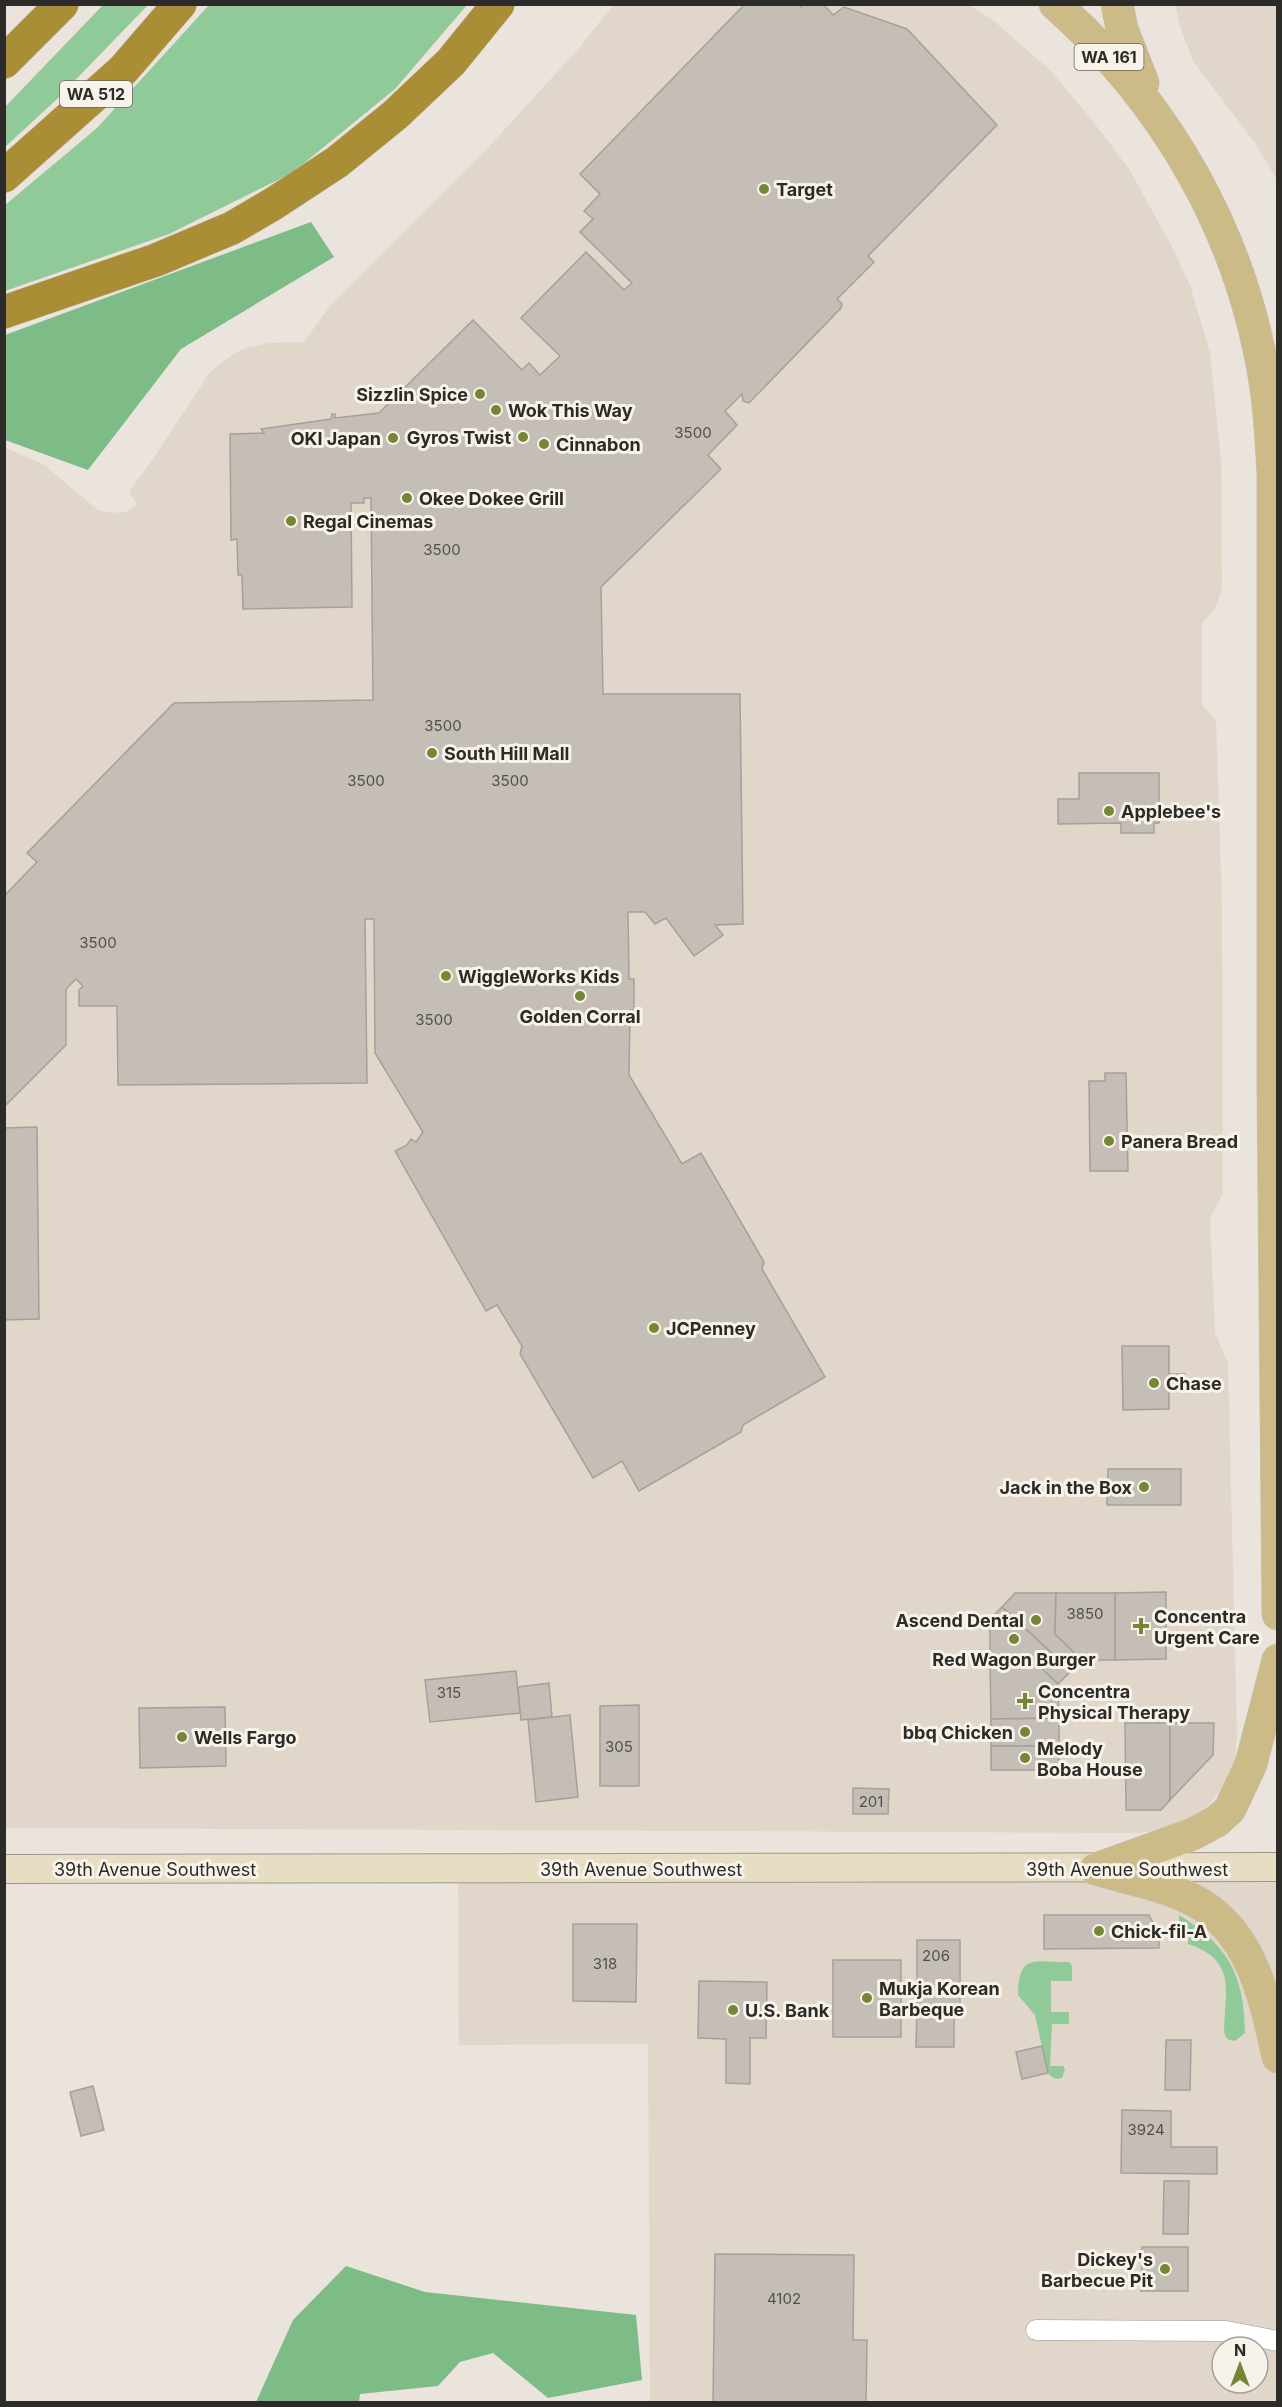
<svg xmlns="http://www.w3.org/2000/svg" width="1282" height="2407" font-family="Inter,sans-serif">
	<rect width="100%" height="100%" fill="#eae4dd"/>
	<g fill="#e0d7ca" fill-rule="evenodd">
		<path d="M613,5h357l24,16 57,50 41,49 37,49 41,74 20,42 20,68 11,107 1,129 -7,20 -13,14v82l14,15 6,186 1,288 -13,23 5,116 13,30 9,370 -2,28 -10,24 -16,20 -17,14 -25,11 -30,3 -1132,-5 -1,-1381 39,17 56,47 23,2 10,-4 5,-5 -7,-10 1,-5 20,-27 59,-90 25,-19 13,-6 21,-4 35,-1 26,-36 154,-154 96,-105z"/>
		<path d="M1175,5h102v175l-22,-37 -62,-82 -12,-32z"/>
		<path d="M1277,1867v535h-627l-2,-358 -189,1 -1,-176zM1222,2347h36v36h-36z"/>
	</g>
	<g fill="#8fca98">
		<path d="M103,5h45l-92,95 -51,47v-40z"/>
		<path d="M209,5h258l-72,84 -103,84 -123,61 -164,57 -1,-85 93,-78z"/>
		<path d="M1179,1915c50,31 65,60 66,118l-10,8 -8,-2 -3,-7c1,-42 13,-72 -36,-88l1,-13 -10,-1z"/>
		<path d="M1069,1962l3,4v15h-21v31h18v12h-17l-2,42h13l2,3 -3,9c-6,2 -10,0 -14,-5l-13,-58 -17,-20c1,-42 15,-33 51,-33z"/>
	</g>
	<g fill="#7dbb87">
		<path d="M311,222l23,35 -153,92 -93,121 -83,-30v-105z"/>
		<path d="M346,2266l79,26 211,23 6,65 -94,18 -55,-45 -33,9 -22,24 -78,8 -1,8h-103l37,-82z"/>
	</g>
	<g fill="#c4beb7" stroke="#a6a09a" stroke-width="1.5">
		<path d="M745,4h53l3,3 3,-3h19l10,11 11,-8 63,22 90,96 -129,131 6,6 -37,37 5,5 -1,4 -92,95 -6,-2 -1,-7 -17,17 12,14 -29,30 13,14 -120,118 2,107h137l3,230 -28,1 8,10 -29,21 -28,-38 -11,6 -10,-12h-17l1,67h5v31h-4l-1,65 53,89 19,-11 63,109 -2,7 63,108 -82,48 -2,7 -102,59 -17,-30 -29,17 -73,-124 2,-8 -25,-41 -11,6 -91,-160 12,-6 4,-6 5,3 7,-10 -48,-79 -1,-134h-9l2,164 -249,2 -1,-79h-38v-16l4,-4 -7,-7 -10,10v56l-62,62v-211l33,-34 -10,-9 147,-150 199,-3 -2,-202h-7v5h-13l1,104 -109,2 -1,-34h-4l-1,-36 -6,1 -1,-106 34,-1 -3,-4 70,-10 1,-5h3v4l44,-5 94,-93 49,50 7,-7 11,12 20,-19 -39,-38 65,-66 38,38 8,-7 -52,-51 13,-13 -9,-8 16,-17 -20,-20z"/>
		<path d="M1079,773h80v50h-5v10h-33v-10l-63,1v-25h21z"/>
		<path d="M1105,1073h21l2,98h-38l-1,-90h16z"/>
		<path d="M37,1127l2,192 -35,1v-192z"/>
		<path d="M1122,1346h47v28h16v17h-16v18l-46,1z"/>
		<path d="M1108,1469h73v36h-74z"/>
		<path d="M1166,1592v67l-51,1v-67z"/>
		<path d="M1015,1593h41l-1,41 27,26 -11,11 -69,-64z"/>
		<path d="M1056,1593h59v67h-33l-27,-26z"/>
		<path d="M1002,1607l69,64 -13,13 -25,-24h-43v-41z"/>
		<path d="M990,1660h43l25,24 1,34 -68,1z"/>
		<path d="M516,1671l4,42 -90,9 -5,-42z"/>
		<path d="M549,1683l3,34 -31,3 -3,-33z"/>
		<path d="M639,1705v81h-39v-80z"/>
		<path d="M225,1707l1,59 -86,2 -1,-60z"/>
		<path d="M570,1715l8,82 -42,5 -8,-82z"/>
		<path d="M1059,1718v28h-68v-27z"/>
		<path d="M1125,1723h45v77l-9,10h-35z"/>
		<path d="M1170,1723h44l-1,32 -43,45z"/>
		<rect x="991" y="1746" width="68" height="24"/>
		<path d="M853,1788l36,1 -1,25h-35z"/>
		<path d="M1044,1915h105l6,12 -1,9h5v12l-115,1z"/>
		<path d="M573,1924h64l-1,78 -63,-1z"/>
		<rect x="917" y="1940" width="43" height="67"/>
		<rect x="833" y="1960" width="68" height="77"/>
		<path d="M699,1981l68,1 -1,56h-16v46l-24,-1v-44l-28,-1z"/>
		<path d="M917,2007h37v40h-38z"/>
		<path d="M1166,2040h25l-1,50h-25z"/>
		<path d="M1042,2046l6,27 -26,6 -6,-27z"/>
		<path d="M93,2086l11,44 -23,6 -11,-44z"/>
		<path d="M1122,2110l49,1v36h46v27l-96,-1z"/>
		<path d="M1164,2181h25l-1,53h-25z"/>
		<path d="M1142,2247h46v44h-47z"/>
		<path d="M715,2254l139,1 -1,85h14l-1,62h-153z"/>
	</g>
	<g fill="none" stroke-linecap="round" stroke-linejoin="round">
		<defs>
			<path id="minor" d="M1036,2330l190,1 52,10"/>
			<path id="secondary" d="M4,1869l1274,-2"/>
			<g id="primary">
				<path d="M1055,4c112,99 187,231 210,378 5,30 6,60 8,90v616l5,526"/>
				<path d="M1117,4l5,25 21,54"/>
				<path d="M1096,1869l97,-35 24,-13 13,-12 21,-45 27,-104"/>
				<path d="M1096,1869c32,10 68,16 97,31 59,30 72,99 85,157"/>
			</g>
			<g id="motorway">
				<path d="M4,62l58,-58"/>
				<path d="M4,176l119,-106 57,-66"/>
				<path d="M4,312l152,-52 76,-32 41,-24 64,-42 58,-47 56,-53 47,-58"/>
			</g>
		</defs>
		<use href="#minor" stroke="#9b9790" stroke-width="21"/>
		<use href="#secondary" stroke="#9b9790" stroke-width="30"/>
		<use href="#primary" stroke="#c4c4c3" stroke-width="33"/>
		<use href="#motorway" stroke="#c4c4c3" stroke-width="34"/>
		<use href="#minor" stroke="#fff" stroke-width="20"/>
		<use href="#secondary" stroke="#e6ddc3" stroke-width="28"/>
		<use href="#primary" stroke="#ccbb86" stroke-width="32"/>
		<use href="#motorway" stroke="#aa8e36" stroke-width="33"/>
	</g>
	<g fill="#758636" stroke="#f7f2ea" stroke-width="2">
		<circle cx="764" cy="189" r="6"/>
		<circle cx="480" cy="394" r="6"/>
		<circle cx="496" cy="410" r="6"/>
		<circle cx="523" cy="437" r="6"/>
		<circle cx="393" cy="438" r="6"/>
		<circle cx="544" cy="444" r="6"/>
		<circle cx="407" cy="498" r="6"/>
		<circle cx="291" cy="521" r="6"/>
		<circle cx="432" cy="753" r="6"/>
		<circle cx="1109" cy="811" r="6"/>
		<circle cx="446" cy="976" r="6"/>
		<circle cx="580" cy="996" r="6"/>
		<circle cx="1109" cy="1141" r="6"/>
		<circle cx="654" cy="1328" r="6"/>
		<circle cx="1154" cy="1383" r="6"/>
		<circle cx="1144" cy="1487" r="6"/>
		<circle cx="1036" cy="1620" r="6"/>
		<path d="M1138 1617h6v6h6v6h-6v6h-6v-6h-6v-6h6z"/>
		<circle cx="1014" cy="1639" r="6"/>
		<path d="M1022 1692h6v6h6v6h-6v6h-6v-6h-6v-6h6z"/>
		<circle cx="1025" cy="1732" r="6"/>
		<circle cx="182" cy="1737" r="6"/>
		<circle cx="1025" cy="1758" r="6"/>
		<circle cx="1099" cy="1931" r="6"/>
		<circle cx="867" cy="1998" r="6"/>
		<circle cx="733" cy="2010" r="6"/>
		<circle cx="1165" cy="2269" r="6"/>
	</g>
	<g text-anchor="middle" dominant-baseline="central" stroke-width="6" stroke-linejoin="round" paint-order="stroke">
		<g font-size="15" fill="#53504c">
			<text x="693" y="432">3500</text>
			<text x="442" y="549">3500</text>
			<text x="443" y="725">3500</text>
			<text x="366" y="780">3500</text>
			<text x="510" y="780">3500</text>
			<text x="98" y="942">3500</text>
			<text x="434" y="1019">3500</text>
			<text x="1085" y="1613">3850</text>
			<text x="449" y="1692">315</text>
			<text x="619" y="1746">305</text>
			<text x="871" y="1801">201</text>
			<text x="936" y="1955">206</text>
			<text x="605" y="1963">318</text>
			<text x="1146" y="2129">3924</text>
			<text x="784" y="2298">4102</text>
		</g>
		<g fill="#f7f2ea" stroke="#6a6762" stroke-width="1.5">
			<rect x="1074.5" y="44" width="69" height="26" rx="4.5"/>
			<rect x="60" y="81" width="72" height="26" rx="4.5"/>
		</g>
		<g font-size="16" font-weight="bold" fill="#2d2b28">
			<text x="1109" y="57">WA 161</text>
			<text x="96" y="94">WA 512</text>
		</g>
		<g font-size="18" font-weight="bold" fill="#2d2b28" stroke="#f7f2ea" text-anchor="start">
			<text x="776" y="189">Target</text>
			<text x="468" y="394" text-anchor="end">Sizzlin Spice</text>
			<text x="508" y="410">Wok This Way</text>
			<text x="511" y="437" text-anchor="end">Gyros Twist</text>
			<text x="381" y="438" text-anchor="end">OKI Japan</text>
			<text x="556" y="444">Cinnabon</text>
			<text x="419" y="498">Okee Dokee Grill</text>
			<text x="303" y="521">Regal Cinemas</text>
			<text x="444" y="753">South Hill Mall</text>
			<text x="1121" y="811">Applebee's</text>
			<text x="458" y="976">WiggleWorks Kids</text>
			<text x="580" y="1016" text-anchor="middle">Golden Corral</text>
			<text x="1121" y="1141">Panera Bread</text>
			<text x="666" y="1328">JCPenney</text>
			<text x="1166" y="1383">Chase</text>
			<text x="1132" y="1487" text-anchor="end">Jack in the Box</text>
			<text x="1154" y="1616">Concentra<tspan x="1154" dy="21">Urgent Care</tspan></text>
			<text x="1024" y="1620" text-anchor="end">Ascend Dental</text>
			<text x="1014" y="1659" text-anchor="middle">Red Wagon Burger</text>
			<text x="1038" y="1691">Concentra<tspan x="1038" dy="21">Physical Therapy</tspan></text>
			<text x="1013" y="1732" text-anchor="end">bbq Chicken</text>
			<text x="194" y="1737">Wells Fargo</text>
			<text x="1037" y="1748">Melody<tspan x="1037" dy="21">Boba House</tspan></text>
			<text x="1111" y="1931">Chick-fil-A</text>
			<text x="879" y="1988">Mukja Korean<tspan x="879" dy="21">Barbeque</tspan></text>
			<text x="745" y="2010">U.S. Bank</text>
			<text x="1153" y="2259" text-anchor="end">Dickey's<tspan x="1153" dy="21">Barbecue Pit</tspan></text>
		</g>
		<g font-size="18" fill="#2d2b28" stroke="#f7f2ea">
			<text x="155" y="1869">39th Avenue Southwest</text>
			<text x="641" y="1869">39th Avenue Southwest</text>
			<text x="1127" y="1869">39th Avenue Southwest</text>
		</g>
	</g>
	<rect width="1282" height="2407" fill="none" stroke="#2d2b28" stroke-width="12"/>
	<g transform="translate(1240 2365)"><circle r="28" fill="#f7f2ea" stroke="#a6a29c" stroke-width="1.5"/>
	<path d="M0-4.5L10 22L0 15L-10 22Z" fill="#758636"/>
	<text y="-9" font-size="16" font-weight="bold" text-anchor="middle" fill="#2d2b28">N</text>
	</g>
</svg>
